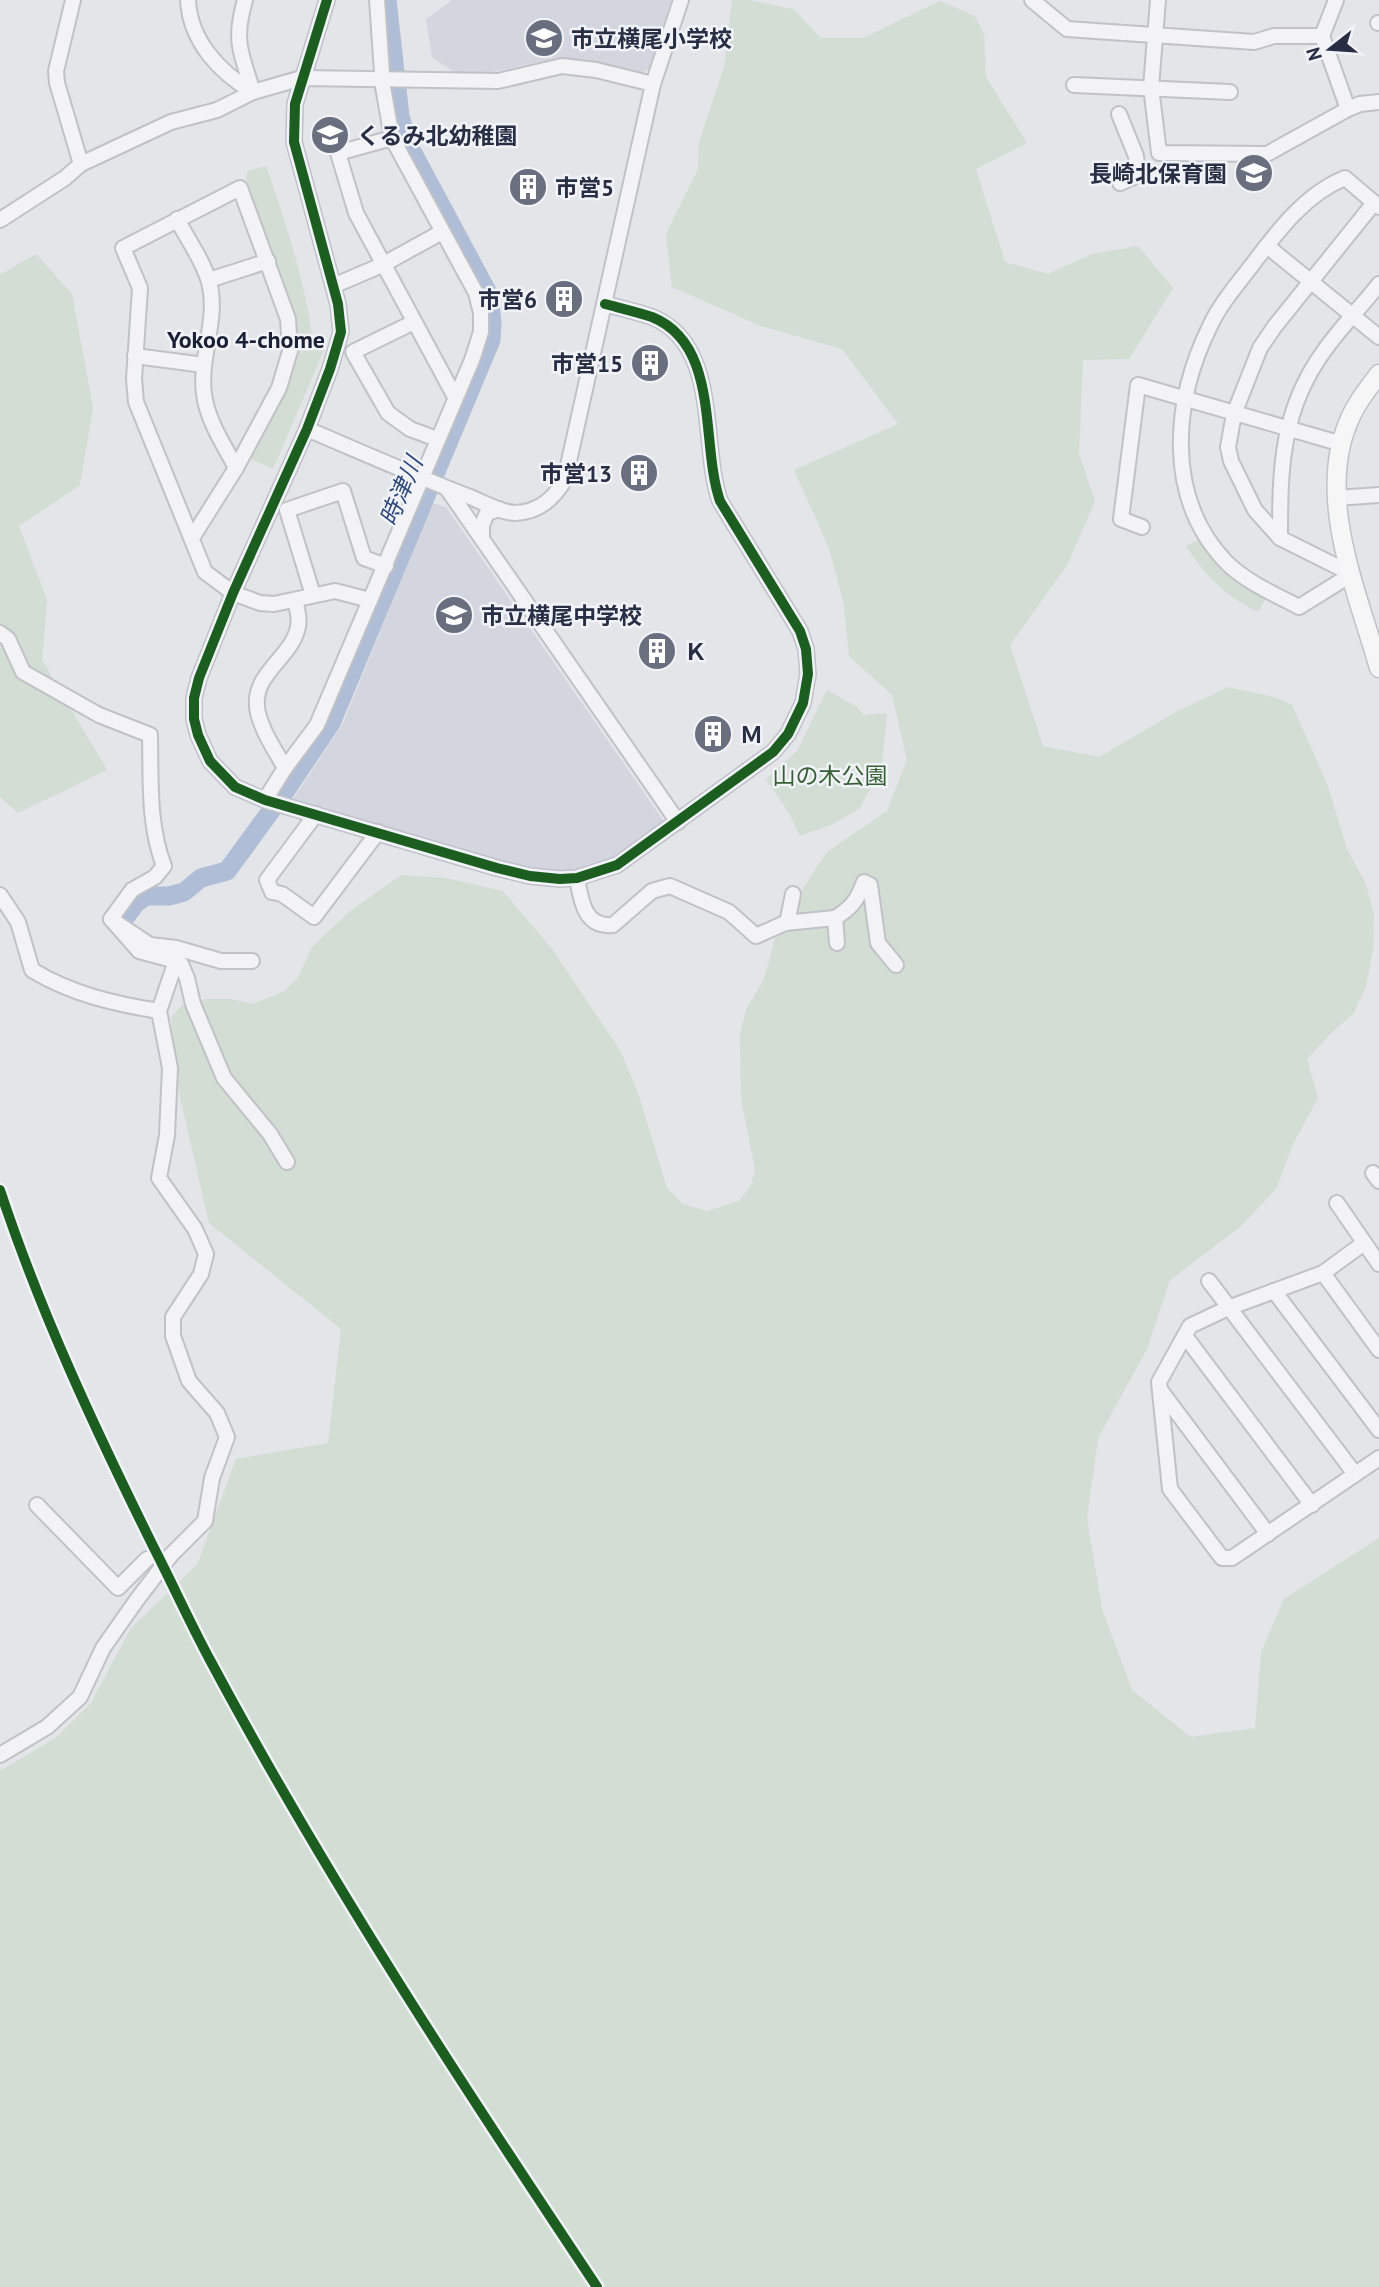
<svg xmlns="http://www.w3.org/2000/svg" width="1379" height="2287" font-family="'PT Sans','Noto Sans JP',sans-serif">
	<rect width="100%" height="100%" fill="#e3e5e9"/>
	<g fill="#d3d6de">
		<path d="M452,0h219l-22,69 -9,5 -59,-15 -42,3 -46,10h-39l-22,-15 -6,-38z"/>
		<path d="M432,503l14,4 219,316 -52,36 -41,14 -44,-3 -235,-71 50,-76z"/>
	</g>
	<g fill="#d2ddd3">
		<path d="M732,0h17l44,9 28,29h42l77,-37 35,15 9,18 2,43 41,66 -51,26 29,93 43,12 44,-20 46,-8 35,42 -44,71 -46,1 -4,94 16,47 -28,64 -57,80 33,101 56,11 77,-45 52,-25c21,6 46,7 64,18l36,81 19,63 19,35 8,31 -1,33 -7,39 -13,27 -22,19 -24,26 11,39 -25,46 -17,45 -37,39 -69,52 -23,69 -49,89 -11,80 15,91 30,81 59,47 64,-9 6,-76 23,-53 95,-61v749h-1379v-516l57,-34 34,-34 40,-75 66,-63 39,-106 92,-16 13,-114 -132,-106 -32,-139 -6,-67 12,-13 24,-5h24l22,5 30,-12 15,-14 14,-31 37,-35 52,-37 45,3 57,13 49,58 69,103 18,44 28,92 16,16 24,7 32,-10 11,-14 5,-17 -14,-71 -1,-65 6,-24 18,-31 15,-54 48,-73 60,-41 20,-51 -15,-65 -43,-39 -5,-51 -15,-57 -35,-78 104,-46 -56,-75 -81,-23 -89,-39 -6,-53 32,-65 1,-27 25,-75z"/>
		<path d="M266,166c20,57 39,115 47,176l11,8 -51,119 -24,-11 38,-74 10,-43 -3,-26 -48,-137 2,-7z"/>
		<path d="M36,254l36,40 21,114 -13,77 -61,41 28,74 -5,60 65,110 -89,43 -18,-16v-522z"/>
		<path d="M1205,537l63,58 -10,17c-34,-17 -51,-35 -72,-66z"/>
		<path d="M827,690l30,17 7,8 23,-2 -5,52 -22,43 -27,16 -33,12 -10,-21 -24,-36 31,-28z"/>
	</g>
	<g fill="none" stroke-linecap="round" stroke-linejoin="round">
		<path stroke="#afbed6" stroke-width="19" d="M127,915l9,-12 10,-7h23l15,-4 17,-14 26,-7 57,-78 47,-70 160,-383 1,-17 -3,-28 -81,-151 -8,-28 -13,-116"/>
		<path stroke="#bec1c8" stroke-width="14" stroke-dasharray="14 7" stroke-linecap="butt" d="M0,1190c41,124 96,241 154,358 19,37 36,75 56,112 116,217 251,423 387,627"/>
		<defs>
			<g id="minor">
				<path d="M73,0l-17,71 1,12 24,81"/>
				<path d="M188,0c2,41 31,72 65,92"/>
				<path d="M245,0c-12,42 -4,52 8,92"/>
				<path d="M327,0l-32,104 -1,38 44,162 3,28 -11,37 -23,60 -74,164 -34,85 -5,20v21l4,16 12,26 25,26 30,13 232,68 33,8 30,3 17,-1 40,-13 156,-113 15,-18 15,-31 5,-29 -2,-25 -6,-18 -80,-130c-20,-57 1,-156 -68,-184 -15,-5 -32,-9 -47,-13"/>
				<path d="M1032,0l35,29 187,13 20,-6h48"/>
				<path d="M1158,0l-7,87 8,66 108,1 81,-45 12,-5 19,-2"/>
				<path d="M1336,0l-14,36 26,73"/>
				<path d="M1378,23h1"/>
				<path d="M1074,85l156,7"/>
				<path d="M1119,114l17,42 2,19 -18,8"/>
				<path d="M392,138l-54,15 18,60 99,184"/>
				<path d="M177,219c10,20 26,41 32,63 10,36 -10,75 -5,112 3,26 20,51 32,74"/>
				<path d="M0,220l65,-42 16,-14 90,-42 46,-12 36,-18 49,-14 196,3 64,-15 34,4 57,14"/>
				<path d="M1267,246l112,91"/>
				<path d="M209,280l59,-19"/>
				<path d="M333,286l49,-21 60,-33"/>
				<path d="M414,322l-61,30 35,61 22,16 27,10"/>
				<path d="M135,356l69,9"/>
				<path d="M307,429c54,23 108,47 163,68 13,5 31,16 45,16 24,-1 39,-14 50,-34l88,-395 28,-84"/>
				<path d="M448,490l230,332"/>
				<path d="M1336,498l43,-3"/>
				<path d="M1142,527l-21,-8 17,-134 204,59"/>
				<path d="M192,538l44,-70 43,-80 11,-37 -2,-32 -48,-131 -117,60 17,40 -6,91 2,23 69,170 28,21 27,10 14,1 61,-13 35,9"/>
				<path d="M482,538v-13l5,-12 12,-4"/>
				<path d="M1280,538c0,-69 1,-128 44,-187 16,-23 37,-44 55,-67"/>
				<path d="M1352,574l-53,33c-25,-13 -53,-25 -73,-45 -62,-65 -53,-161 -16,-236 10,-22 27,-41 42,-61 25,-33 53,-71 93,-87l34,29"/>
				<path d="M1352,574l-72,-36 -25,-28 -24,-49 -3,-14 6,-33 26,-66 15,-22 99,-123"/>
				<path d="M313,595l-26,-85 56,-19 21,67 22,8"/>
				<path d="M0,633l8,6 15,33 76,43 51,20c1,44 -2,90 14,131l-9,11 -23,13 -21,29 39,26 26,3 45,13h31"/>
				<path d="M285,768c-10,-18 -22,-35 -27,-55 -9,-39 33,-53 40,-86 2,-9 -1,-19 -3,-27"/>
				<path d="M265,800l20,-32 32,-43 155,-365 9,-28v-19l-5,-20 -84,-155 -9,-51 -6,-87"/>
				<path d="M316,814l-49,66 5,12 10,2 32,23 64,-85"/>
				<path d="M577,878c4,22 7,50 36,47l39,-34 18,-5 59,26 27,24 29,-13 50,-5 2,25"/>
				<path d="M0,895l18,27 14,48c39,24 83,34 127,41"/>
				<path d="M835,918c16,-10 22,-17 29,-36l6,3 8,58 18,22"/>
				<path d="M787,923l6,-29"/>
				<path d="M176,961l5,3 6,14 6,26 31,74 46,56 17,28"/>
				<path d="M1373,1173l6,8"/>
				<path d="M1337,1203l42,61"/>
				<path d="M1364,1243l-41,30 -95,35 -38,18 -31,56 11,107 52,69h10l147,-100"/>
				<path d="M1323,1273l56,77"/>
				<path d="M1209,1281l146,193"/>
				<path d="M1274,1291l105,139"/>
				<path d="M1185,1336l127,169"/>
				<path d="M1161,1391l107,143"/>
				<path d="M37,1505l81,83 29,-29"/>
				<path d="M0,1755l47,-28 33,-30 23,-49 33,-47 35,-46 34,-34 7,-43 15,-41 -10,-24 -28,-32 -16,-45v-19l28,-43 5,-20 -11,-25 -36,-51 8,-43 3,-67 -11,-57 17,-50 -37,-10 -28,-32"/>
			</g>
			<path id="major" d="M1379,374c-10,13 -20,25 -27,40 -39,78 5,176 27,254"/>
		</defs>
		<use href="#minor" stroke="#c0c2c7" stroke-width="18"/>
		<use href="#major" stroke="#bfc2c7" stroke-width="21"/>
		<use href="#minor" stroke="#f3f3f5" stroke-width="14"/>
		<use href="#major" stroke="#f6f6f7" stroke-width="18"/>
		<defs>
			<g id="cycleway">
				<path d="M327,0l-32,104 -1,38 44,162 3,28 -11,37 -23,60 -74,164 -34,85 -5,20v21l4,16 12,26 25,26 30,13 232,68 33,8 30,3 17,-1 40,-13 156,-113 15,-18 15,-31 5,-29 -2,-25 -6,-18 -80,-130c-20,-57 1,-156 -68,-184 -15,-5 -32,-9 -47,-13"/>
				<path d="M0,1190c41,124 96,241 154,358 19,37 36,75 56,112 116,217 251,423 387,627"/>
			</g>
		</defs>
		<use href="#cycleway" stroke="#f1f3f8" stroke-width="15"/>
		<use href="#cycleway" stroke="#1b5e20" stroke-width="10"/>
	</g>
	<defs>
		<symbol id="school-disc" viewBox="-11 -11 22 22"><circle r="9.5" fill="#696f7e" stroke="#f1f3f8"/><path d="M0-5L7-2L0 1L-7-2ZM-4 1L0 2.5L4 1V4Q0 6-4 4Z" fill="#fff"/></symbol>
		<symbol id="building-disc" viewBox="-11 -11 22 22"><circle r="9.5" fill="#696f7e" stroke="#f1f3f8"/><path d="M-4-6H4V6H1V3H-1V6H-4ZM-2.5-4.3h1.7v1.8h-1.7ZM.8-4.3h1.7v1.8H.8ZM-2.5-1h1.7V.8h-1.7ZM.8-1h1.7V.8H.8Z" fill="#fff"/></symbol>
	</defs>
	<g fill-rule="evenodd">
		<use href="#school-disc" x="522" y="16" width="44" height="44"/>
		<use href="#school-disc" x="308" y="113" width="44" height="44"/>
		<use href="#school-disc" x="1232" y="151" width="44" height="44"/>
		<use href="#building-disc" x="506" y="165" width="44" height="44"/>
		<use href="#building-disc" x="542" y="277" width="44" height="44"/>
		<use href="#building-disc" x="628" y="341" width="44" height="44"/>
		<use href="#building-disc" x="617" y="451" width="44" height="44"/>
		<use href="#school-disc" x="432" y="593" width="44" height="44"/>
		<use href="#building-disc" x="635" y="629" width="44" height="44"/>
		<use href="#building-disc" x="691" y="712" width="44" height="44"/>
	</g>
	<g text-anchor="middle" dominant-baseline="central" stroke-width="5" stroke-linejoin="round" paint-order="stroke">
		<g font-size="23" font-weight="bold" fill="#282f44" stroke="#f1f3f8" text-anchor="start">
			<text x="571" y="38">市立横尾小学校</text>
			<text x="357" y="135">くるみ北幼稚園</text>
			<text x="1227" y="173" text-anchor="end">長崎北保育園</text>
			<text x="555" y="187">市営5</text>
			<text x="537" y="299" text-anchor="end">市営6</text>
			<text x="623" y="363" text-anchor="end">市営15</text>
			<text x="612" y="473" text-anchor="end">市営13</text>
			<text x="481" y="615">市立横尾中学校</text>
			<text x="684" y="651">Ｋ</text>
			<text x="740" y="734">Ｍ</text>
		</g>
		<g font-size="23" fill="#376134" stroke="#f1f3f8">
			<text x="830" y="775">山の木公園</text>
		</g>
		<g font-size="24" font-weight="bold" fill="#1a2035" stroke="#f1f3f8">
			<text x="246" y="339">Yokoo 4-chome</text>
		</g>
		<g font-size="24" font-style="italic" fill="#2e487c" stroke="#f1f3f8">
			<text transform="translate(401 491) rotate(-67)">時津川</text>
		</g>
	</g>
	<g transform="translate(1330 49) rotate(253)" stroke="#f1f3f8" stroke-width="5" paint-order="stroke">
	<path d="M0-5L12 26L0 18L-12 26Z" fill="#282f44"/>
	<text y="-10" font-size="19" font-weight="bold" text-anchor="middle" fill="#282f44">N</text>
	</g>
</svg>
